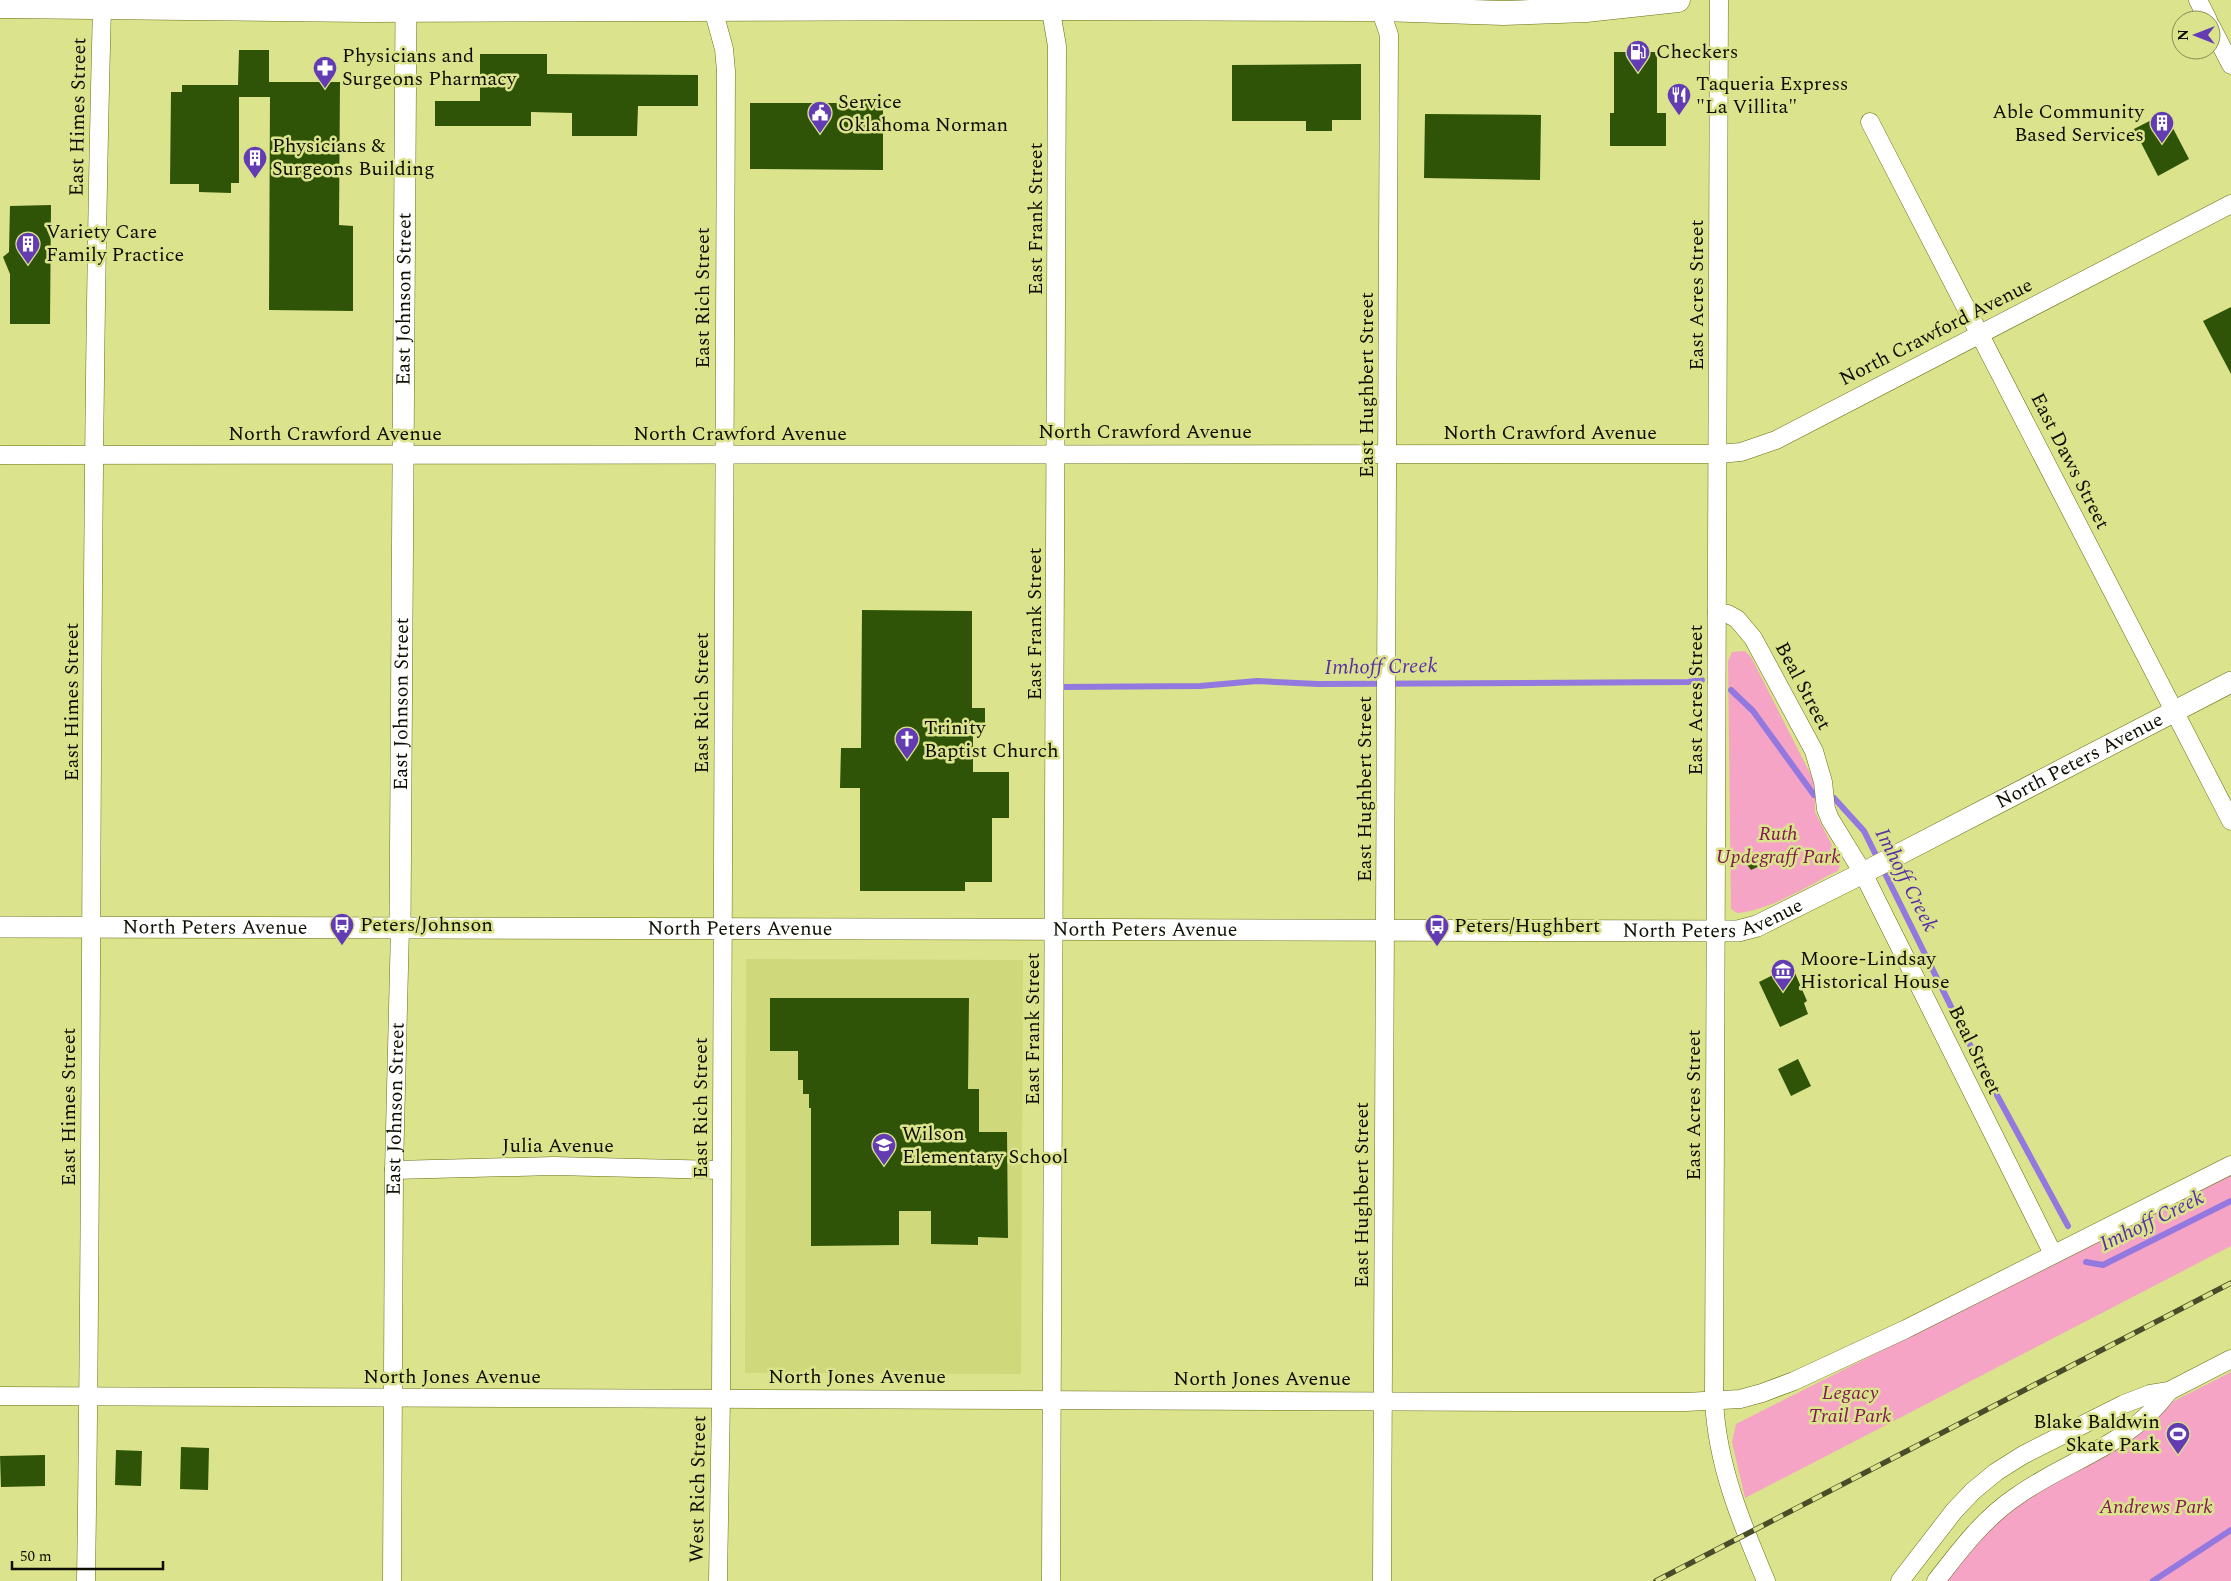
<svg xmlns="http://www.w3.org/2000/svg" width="2231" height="1581" font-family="Spectral,serif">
	<rect width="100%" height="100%" fill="#dbe38d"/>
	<path fill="#cfd87a" d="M746,959l277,1 -2,414 -276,-1z"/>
	<g fill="#f5a4c5">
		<path d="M1745,651l6,6 64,126v29l26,51 -3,8c-30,14 -68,40 -101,42l-6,-4 -3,-248 4,-9z"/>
		<path d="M2231,1175v71l-486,252 -13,-56 4,-18z"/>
		<path d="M2231,1372v209h-287l57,-65 139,-86 34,-29z"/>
	</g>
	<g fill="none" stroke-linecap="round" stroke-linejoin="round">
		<g stroke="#9278df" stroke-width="6">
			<path d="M1061,687l139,-1 57,-5 61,3 370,-2 14,-2"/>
			<path d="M1731,690l22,21 61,84 20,3 30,33 109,220 95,175"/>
			<path d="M2086,1262l17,3 128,-64"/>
			<path d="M2153,1581l78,-51"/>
		</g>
	</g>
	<g fill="#2f5408">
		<path d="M239,50h30v32h71l-1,143 14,1v85l-84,-1 1,-213h-31v86h-8v10l-32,-1v-8h-29l1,-92h11v-7h56z"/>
		<path d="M1614,52h43v61h9v33h-56v-33h4z"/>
		<path d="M480,54h67v20l151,1v31h-60l-1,30h-65v-23l-41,-1v14h-96v-25h45z"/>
		<path d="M1361,64v56h-29v11h-26v-10h-74v-56z"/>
		<path d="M750,103h133v67l-133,-1z"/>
		<path d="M2165,113l24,46 -31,17 -24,-47z"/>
		<path d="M1425,114l116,1 -1,65 -116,-2z"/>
		<path d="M51,205l-1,119h-40v-50l-7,-17 6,-5 1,-46z"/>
		<path d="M2231,307v67l-28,-53z"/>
		<path d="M862,610l110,1v97h13v16h-12v48h36v46h-17v64h-27v9h-105v-103h-20l1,-40h20z"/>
		<path d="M1752,853l8,2 4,9 -13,6 -7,-9z"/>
		<path d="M1785,969l4,7 6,-3 12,28 -3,2 4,11 -28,13 -21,-45z"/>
		<path d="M770,998h199l-1,91h11v43h28l1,106 -30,-1v8l-47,-1v-33h-32v34l-88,1v-138h-2v-14h-6v-14h-5v-29h-28z"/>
		<path d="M1798,1059l13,27 -20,10 -13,-27z"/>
		<path d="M181,1447l28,1 -1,42 -28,-1z"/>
		<path d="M116,1450l26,1 -1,35 -26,-1z"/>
		<path d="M45,1455v31l-44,1 -1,-31z"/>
	</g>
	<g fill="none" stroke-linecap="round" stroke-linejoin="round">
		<defs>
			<g id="minor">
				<path d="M1049,0l8,46 -6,1535"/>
				<path d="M1377,0l12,35 -7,1546"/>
				<path d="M1719,0l-5,1400c3,65 27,122 52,181"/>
				<path d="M2198,0l10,20"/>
				<path d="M713,9l11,40 2,22 -5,1327 -3,183"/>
				<path d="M2211,26l20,39"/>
				<path d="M1870,122l361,699"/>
				<path d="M0,455l1718,-1 23,-2 35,-12 455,-236"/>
				<path d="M1717,612l11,2 9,5 16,19 61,113 9,31 3,27 4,10 33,54 190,381"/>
				<path d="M394,1170l160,-4 167,4"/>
				<path d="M0,1396l1545,6h141l54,-3 22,-6 32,-12 112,-52 325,-164"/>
				<path d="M86,1581c8,-524 2,-1049 16,-1573"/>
				<path id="s1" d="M392,1581l2,-411 6,-242"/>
				<path d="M1900,1581l54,-70 19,-20 23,-19 27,-17 101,-51 26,-10 19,-3 62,-32"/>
				<path d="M1936,1581c24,-31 48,-63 81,-85 52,-37 112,-50 152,-105"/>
			</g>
			<g id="tertiary">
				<path id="s2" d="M0,927l1738,4 19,-5 106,-53 368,-191"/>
				<path id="s3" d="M400,928l6,-918"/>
			</g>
			<path id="secondary" d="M0,6l365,4 686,-2 330,1 122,4 83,-3 92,-10"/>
		</defs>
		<use href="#minor" stroke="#686e11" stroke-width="19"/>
		<use href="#tertiary" stroke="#686e11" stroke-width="22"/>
		<use href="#secondary" stroke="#686e11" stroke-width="25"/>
		<use href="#minor" stroke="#fff" stroke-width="18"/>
		<use href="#tertiary" stroke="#fff" stroke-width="21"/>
		<use href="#secondary" stroke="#fff" stroke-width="24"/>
		<defs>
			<path id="rail" d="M1656,1581l575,-298"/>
		</defs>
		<use href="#rail" stroke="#494c29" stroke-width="5.5"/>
		<use href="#rail" stroke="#dbe38d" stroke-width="4" stroke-dasharray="11" stroke-linecap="butt"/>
	</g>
	<defs>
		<symbol id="fuel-pin" viewBox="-11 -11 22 30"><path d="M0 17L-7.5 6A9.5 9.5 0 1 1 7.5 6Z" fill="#633cb4" stroke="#dbe38d"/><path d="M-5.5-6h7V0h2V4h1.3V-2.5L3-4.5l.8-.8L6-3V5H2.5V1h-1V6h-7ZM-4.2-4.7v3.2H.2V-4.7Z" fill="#fff"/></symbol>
		<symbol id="pharmacy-pin" viewBox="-11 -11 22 30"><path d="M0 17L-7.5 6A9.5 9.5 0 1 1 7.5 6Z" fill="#633cb4" stroke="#dbe38d"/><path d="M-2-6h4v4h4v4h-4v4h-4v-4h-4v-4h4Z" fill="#fff"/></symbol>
		<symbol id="restaurant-pin" viewBox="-11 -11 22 30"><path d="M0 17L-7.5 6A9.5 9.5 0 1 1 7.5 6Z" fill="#633cb4" stroke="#dbe38d"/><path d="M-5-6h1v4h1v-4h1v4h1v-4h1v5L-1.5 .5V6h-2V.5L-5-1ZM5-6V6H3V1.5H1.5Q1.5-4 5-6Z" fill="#fff"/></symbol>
		<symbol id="civic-pin" viewBox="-11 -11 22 30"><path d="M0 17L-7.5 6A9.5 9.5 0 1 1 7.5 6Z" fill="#633cb4" stroke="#dbe38d"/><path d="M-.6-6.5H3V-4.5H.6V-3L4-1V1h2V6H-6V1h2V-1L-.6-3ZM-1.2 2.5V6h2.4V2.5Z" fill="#fff"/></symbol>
		<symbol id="building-pin" viewBox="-11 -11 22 30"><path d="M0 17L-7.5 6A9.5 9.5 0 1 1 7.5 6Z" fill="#633cb4" stroke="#dbe38d"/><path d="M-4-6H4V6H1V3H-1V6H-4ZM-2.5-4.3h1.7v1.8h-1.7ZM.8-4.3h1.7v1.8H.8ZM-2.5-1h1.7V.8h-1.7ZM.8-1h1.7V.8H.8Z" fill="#fff"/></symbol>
		<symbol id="church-pin" viewBox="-11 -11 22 30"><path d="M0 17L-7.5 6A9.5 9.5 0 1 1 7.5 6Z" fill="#633cb4" stroke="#dbe38d"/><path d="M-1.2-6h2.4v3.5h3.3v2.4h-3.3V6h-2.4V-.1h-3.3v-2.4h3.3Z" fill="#fff"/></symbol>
		<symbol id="bus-pin" viewBox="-11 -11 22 30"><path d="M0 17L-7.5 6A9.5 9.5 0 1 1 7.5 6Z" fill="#633cb4" stroke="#dbe38d"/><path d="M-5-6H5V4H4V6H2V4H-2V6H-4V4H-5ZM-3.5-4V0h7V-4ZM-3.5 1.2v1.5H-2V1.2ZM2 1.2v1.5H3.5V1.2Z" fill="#fff"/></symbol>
		<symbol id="museum-pin" viewBox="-11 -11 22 30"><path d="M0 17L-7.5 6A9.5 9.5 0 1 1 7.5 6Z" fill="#633cb4" stroke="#dbe38d"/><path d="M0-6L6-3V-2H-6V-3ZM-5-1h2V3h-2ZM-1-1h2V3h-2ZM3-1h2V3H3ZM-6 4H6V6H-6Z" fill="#fff"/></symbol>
		<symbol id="school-pin" viewBox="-11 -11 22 30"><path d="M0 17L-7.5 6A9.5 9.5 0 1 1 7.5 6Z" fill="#633cb4" stroke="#dbe38d"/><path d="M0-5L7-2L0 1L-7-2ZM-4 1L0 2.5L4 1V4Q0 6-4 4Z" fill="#fff"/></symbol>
		<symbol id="stadium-pin" viewBox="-11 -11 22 30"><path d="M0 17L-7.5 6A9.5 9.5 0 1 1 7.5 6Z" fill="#633cb4" stroke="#dbe38d"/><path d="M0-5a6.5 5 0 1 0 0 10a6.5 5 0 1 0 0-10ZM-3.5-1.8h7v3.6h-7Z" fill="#fff"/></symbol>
	</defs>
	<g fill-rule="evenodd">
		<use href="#fuel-pin" x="1624" y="38" width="28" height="38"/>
		<use href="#pharmacy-pin" x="311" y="54" width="28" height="38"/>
		<use href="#restaurant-pin" x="1665" y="81" width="28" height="38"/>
		<use href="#civic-pin" x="806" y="99" width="28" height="38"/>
		<use href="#building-pin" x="2148" y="109" width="28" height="38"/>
		<use href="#building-pin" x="241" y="144" width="28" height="38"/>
		<use href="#building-pin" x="14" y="230" width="28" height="38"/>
		<use href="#church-pin" x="893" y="725" width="28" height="38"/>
		<use href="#bus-pin" x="328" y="911" width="28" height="38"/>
		<use href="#bus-pin" x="1423" y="912" width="28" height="38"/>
		<use href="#museum-pin" x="1769" y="957" width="28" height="38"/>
		<use href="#school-pin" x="870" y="1131" width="28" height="38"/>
		<use href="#stadium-pin" x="2164" y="1420" width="28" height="38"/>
	</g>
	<g text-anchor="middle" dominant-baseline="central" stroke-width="5" stroke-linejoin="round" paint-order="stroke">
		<g font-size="20" fill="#0d0e00" stroke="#dbe38d" text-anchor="start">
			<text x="1656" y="52">Checkers</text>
			<text x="342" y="56">Physicians and<tspan x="342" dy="23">Surgeons Pharmacy</tspan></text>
			<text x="1696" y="84">Taqueria Express<tspan x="1696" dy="23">"La Villita"</tspan></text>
			<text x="838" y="102">Service<tspan x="838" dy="23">Oklahoma Norman</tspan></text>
			<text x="2144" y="112" text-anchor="end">Able Community<tspan x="2144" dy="23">Based Services</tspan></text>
			<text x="272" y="146">Physicians &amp;<tspan x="272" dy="23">Surgeons Building</tspan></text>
			<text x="46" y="232">Variety Care<tspan x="46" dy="23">Family Practice</tspan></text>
			<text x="924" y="728">Trinity<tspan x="924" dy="23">Baptist Church</tspan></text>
			<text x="360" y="925">Peters/Johnson</text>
			<text x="1454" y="926">Peters/Hughbert</text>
			<text x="1800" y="959">Moore-Lindsay<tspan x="1800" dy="23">Historical House</tspan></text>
			<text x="902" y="1134">Wilson<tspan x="902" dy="23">Elementary School</tspan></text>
			<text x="2160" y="1422" text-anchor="end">Blake Baldwin<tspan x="2160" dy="23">Skate Park</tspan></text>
		</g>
		<g font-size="20" fill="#0d0e00" stroke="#dbe38d">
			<text transform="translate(78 117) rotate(-89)">East Himes Street</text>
			<text transform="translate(1036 219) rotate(-90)">East Frank Street</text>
			<text transform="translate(1697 295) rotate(-90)">East Acres Street</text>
			<text transform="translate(703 298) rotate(-90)">East Rich Street</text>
			<text stroke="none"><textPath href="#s3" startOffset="629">East Johnson Street</textPath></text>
			<text transform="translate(1936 332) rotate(-27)">North Crawford Avenue</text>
			<text transform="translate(1367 385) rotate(-90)">East Hughbert Street</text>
			<text x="1145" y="432">North Crawford Avenue</text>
			<text x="1550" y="433">North Crawford Avenue</text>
			<text x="335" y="434">North Crawford Avenue</text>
			<text x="740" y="434">North Crawford Avenue</text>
			<text transform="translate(2070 461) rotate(63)">East Daws Street</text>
			<text transform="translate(1035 624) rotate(-90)">East Frank Street</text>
			<text transform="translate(1803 686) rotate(62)">Beal Street</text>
			<text transform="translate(1696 700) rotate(-90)">East Acres Street</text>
			<text transform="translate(72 702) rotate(-90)">East Himes Street</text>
			<text transform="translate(702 703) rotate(-90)">East Rich Street</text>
			<text stroke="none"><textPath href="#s3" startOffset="224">East Johnson Street</textPath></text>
			<text stroke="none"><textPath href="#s2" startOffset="2120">North Peters Avenue</textPath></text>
			<text transform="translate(1365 789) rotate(-90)">East Hughbert Street</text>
			<text stroke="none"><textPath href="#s2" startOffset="1715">North Peters Avenue</textPath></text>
			<text stroke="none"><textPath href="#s2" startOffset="215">North Peters Avenue</textPath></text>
			<text stroke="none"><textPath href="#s2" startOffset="740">North Peters Avenue</textPath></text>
			<text stroke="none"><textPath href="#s2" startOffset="1145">North Peters Avenue</textPath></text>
			<text transform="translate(1033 1029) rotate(-90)">East Frank Street</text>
			<text transform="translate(1975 1050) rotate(64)">Beal Street</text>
			<text transform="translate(1694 1105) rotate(-90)">East Acres Street</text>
			<text transform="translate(69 1107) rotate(-90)">East Himes Street</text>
			<text transform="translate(701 1108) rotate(-90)">East Rich Street</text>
			<text stroke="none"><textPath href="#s1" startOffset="472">East Johnson Street</textPath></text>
			<text x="558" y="1146">Julia Avenue</text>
			<text transform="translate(1362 1195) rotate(-90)">East Hughbert Street</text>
			<text x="452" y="1377">North Jones Avenue</text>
			<text x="857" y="1377">North Jones Avenue</text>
			<text x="1262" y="1379">North Jones Avenue</text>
			<text transform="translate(698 1489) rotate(-89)">West Rich Street</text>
		</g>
		<g font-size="20" font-style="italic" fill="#801a51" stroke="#dbe38d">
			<text x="1778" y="834">Ruth<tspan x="1778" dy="23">Updegraff Park</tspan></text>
			<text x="1850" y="1393">Legacy<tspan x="1850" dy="23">Trail Park</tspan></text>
			<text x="2156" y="1507">Andrews Park</text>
		</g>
		<g font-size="21" font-style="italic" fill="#582da7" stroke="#dbe38d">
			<text transform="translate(1381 667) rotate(-1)">Imhoff Creek</text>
			<text transform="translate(1906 880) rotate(63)">Imhoff Creek</text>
			<text transform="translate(2152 1221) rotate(-26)">Imhoff Creek</text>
		</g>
	</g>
	<g transform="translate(2196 35) rotate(270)"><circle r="24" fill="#dbe38d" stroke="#898e55"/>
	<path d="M0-4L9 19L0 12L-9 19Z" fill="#633cb4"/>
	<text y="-8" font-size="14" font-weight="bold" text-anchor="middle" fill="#0d0e00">N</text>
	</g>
	<path d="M12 1561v8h151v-8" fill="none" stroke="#0d0e00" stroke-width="2.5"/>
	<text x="20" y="1561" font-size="15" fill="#0d0e00" stroke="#dbe38d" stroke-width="4" paint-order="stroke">50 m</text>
</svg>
